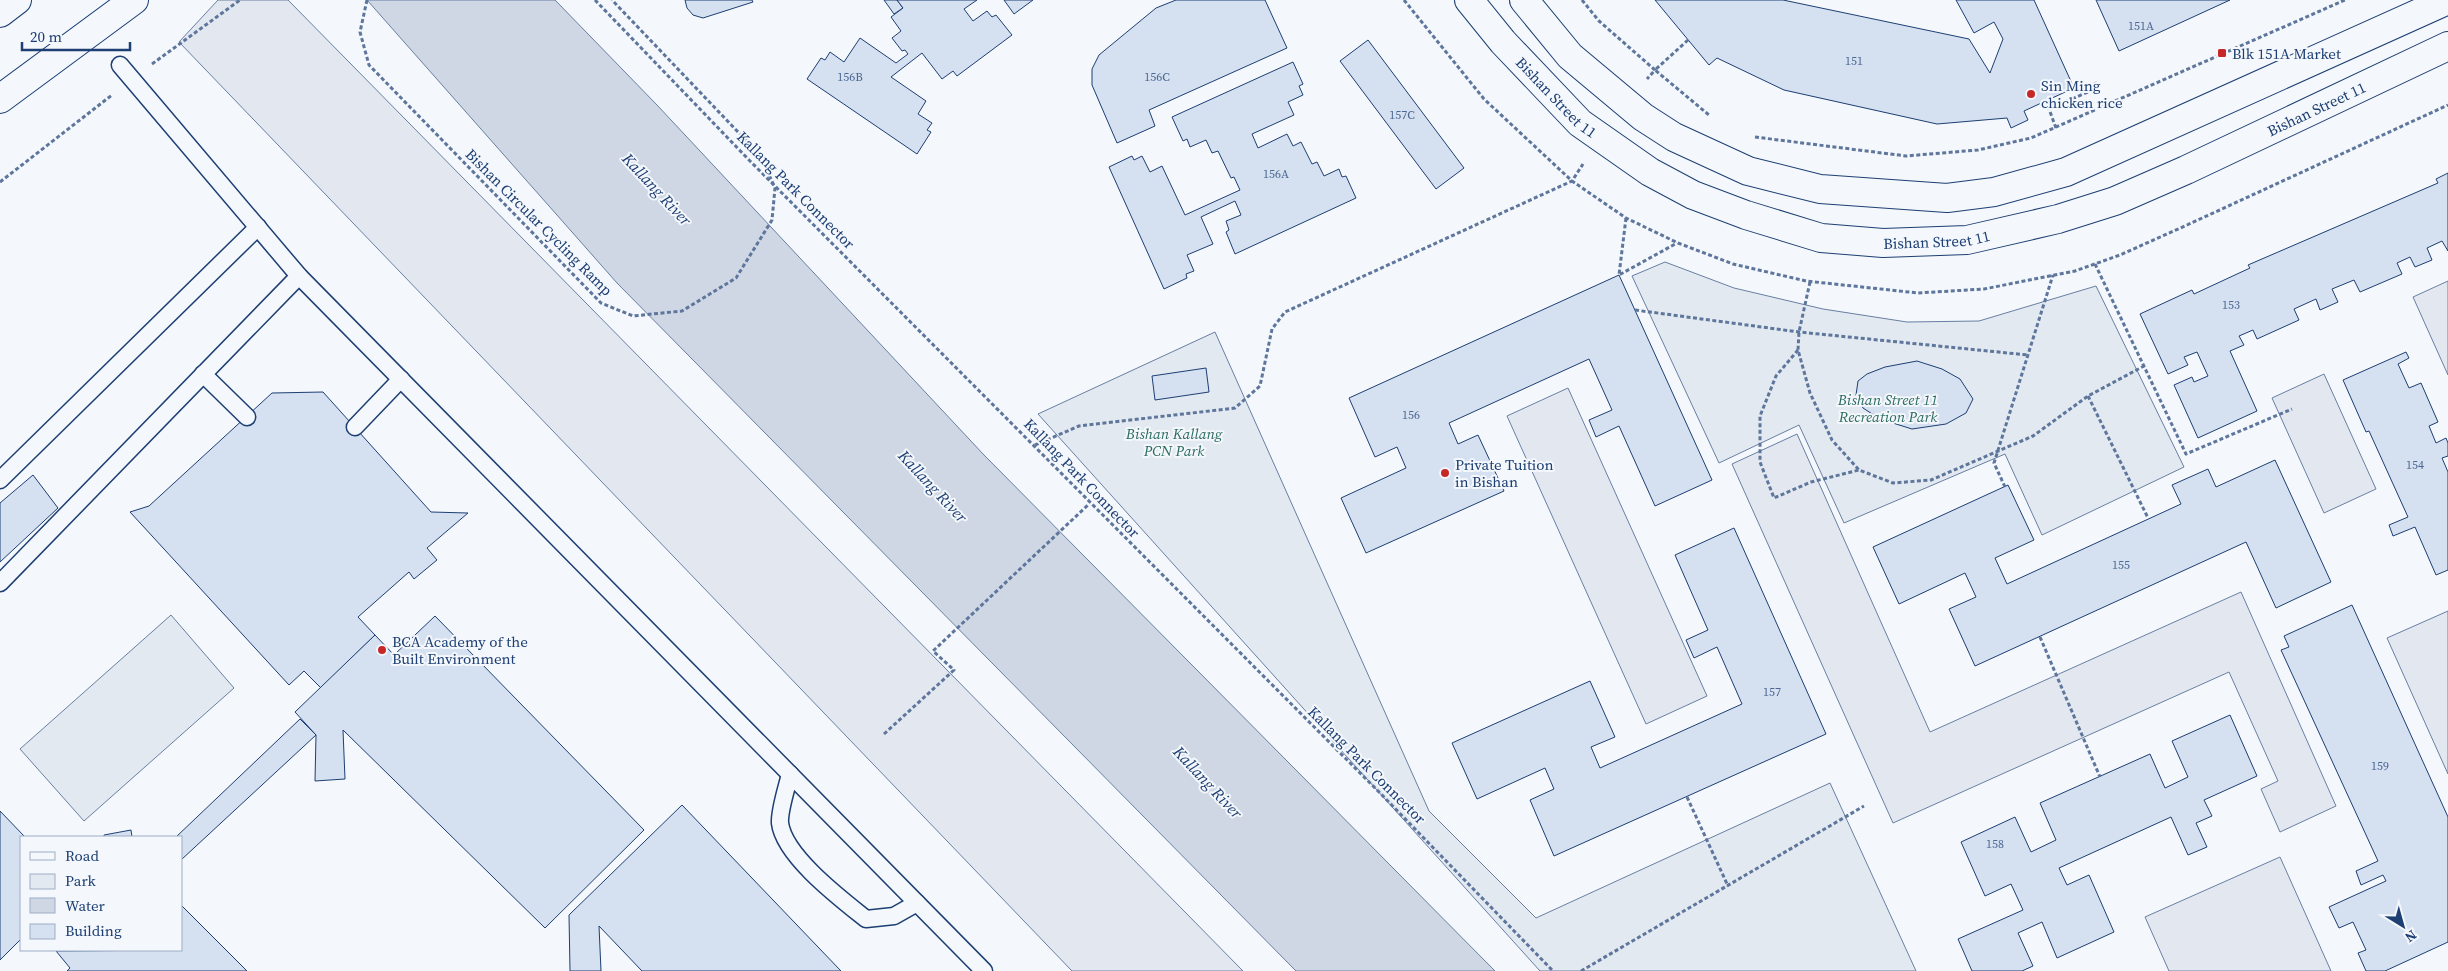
<svg xmlns="http://www.w3.org/2000/svg" width="2448" height="971" font-family="'Source Serif 4',serif">
	<rect width="100%" height="100%" fill="#f4f7fb"/>
	<g fill="#e3e9f0" stroke="#687fa3">
		<path d="M1665,262l69,26 89,21 84,13 72,-1 117,-35 88,181 -142,68 -37,-81 -161,69 -45,-98 -80,38 -87,-187z"/>
		<path d="M1215,332l214,479 107,107 294,-135 86,188h-376l-502,-557z"/>
		<path d="M171,615l63,73 -150,133 -64,-72z"/>
	</g>
	<g fill="#e3e8f0" stroke="#687fa3">
		<path d="M218,0h70l955,971h-171l-893,-929z"/>
		<path d="M2448,281v94l-35,-78z"/>
		<path d="M2324,374l52,115 -52,24 -52,-115z"/>
		<path d="M1568,388l139,308 -61,28 -139,-308z"/>
		<path d="M1797,434l133,298 311,-140 95,214 -56,26 -19,-43 17,-8 -49,-109 -336,151 -161,-359z"/>
		<path d="M2448,611v163l-61,-136z"/>
		<path d="M2280,857l51,114h-162l-24,-54z"/>
	</g>
	<path fill="#cfd7e4" stroke="#687fa3" d="M367,0h188l102,105 327,350 511,516h-199l-679,-688z"/>
	<g fill="#d5e0f0" stroke="#1d3f73">
		<path d="M685,0h67l1,2 -50,16 -10,-3 -6,-7z"/>
		<path d="M884,0h13l6,8 -9,6z"/>
		<path d="M897,0h80l-13,9 9,12 14,-10 5,6 4,-2 16,20 -55,41 -4,-5 -11,8 -20,-26 -31,24 35,24 -8,13 14,9 -5,7 4,2 -14,22 -110,-75 14,-21 4,2 5,-8 14,10 16,-24 36,25 12,-9 -3,-4 -3,1 -10,-13 9,-7 -10,-14 12,-9z"/>
		<path d="M1004,0h29l-19,14z"/>
		<path d="M1176,0h89l22,48 -138,62 6,16 -38,17 -25,-58v-16l7,-14 57,-47z"/>
		<path d="M1655,0h128l186,39 21,34 13,-34 -9,-17 -20,11 -18,-33h78l40,88 -50,23 4,9 -17,8 -4,-10 -70,6 -153,-34 -67,-32 -8,7z"/>
		<path d="M2096,0h134l-111,51z"/>
		<path d="M1368,40l96,128 -28,21 -96,-128z"/>
		<path d="M1293,62l10,22 -4,2 4,9 -15,7 6,13 -42,19 6,14 29,-14 6,12 8,-4 11,22 5,-2 7,14 15,-7 3,8 4,-1 10,22 -121,56 -9,-22 3,-2 -3,-9 15,-6 -6,-14 -34,16 12,27 -26,11 7,16 -8,3 1,4 -23,11 -55,-122 23,-11 2,4 8,-4 8,16 12,-6 23,49 55,-25 -6,-13 -3,1 -13,-27 -6,2 -6,-13 -16,7 -3,-8 -4,2 -11,-24z"/>
		<path d="M2448,173v78l-6,-10 -15,7 5,12 -17,7 -5,-10 -13,6 5,11 -42,18 -6,-12 -22,9 6,13 -18,8 -4,-11 -22,10 5,11 -42,19 -4,-9 -14,6 5,9 -14,6 27,60 -59,27 -24,-53 18,-8 2,5 14,-6 -11,-24 -13,5 4,8 -20,9 -28,-60 52,-24 2,4 56,-26 -2,-3 190,-82 -2,-4z"/>
		<path d="M1619,275l93,205 -57,26 -36,-80 -23,11 -7,-17 23,-10 -23,-51 -140,64 9,21 20,-9 26,56 -138,62 -25,-55 65,-30 -9,-21 -22,10 -26,-59z"/>
		<path d="M2406,352l3,6 -11,6 11,24 12,-5 17,39 -9,4 7,17 10,-5 2,5v13l-6,2 6,14v98l-12,5 -21,-48 -22,9 -4,-11 19,-8 -39,-86 -3,1 -23,-52z"/>
		<path d="M1917,361l25,8 18,10 13,20 -7,14 -20,11 -34,5 -32,-10 -17,-11 -7,-13 2,-14 9,-7 18,-7z"/>
		<path d="M1206,368l3,24 -54,8 -3,-24z"/>
		<path d="M323,392l108,120 37,1 -41,35 10,12 -23,19 -5,-7 -51,45 17,18 -54,53 -17,-17 -15,14 -159,-173 19,-6 123,-113z"/>
		<path d="M2275,460l56,122 -55,26 -30,-66 -271,124 -26,-57 27,-12 -11,-24 -66,31 -26,-57 135,-62 26,55 -39,18 12,26 174,-80 -9,-19 36,-16 8,18z"/>
		<path d="M33,475l25,33 -58,54v-59z"/>
		<path d="M1734,528l92,206 -272,122 -24,-56 24,-11 -9,-21 -68,31 -25,-56 138,-62 25,56 -24,10 9,21 142,-64 -25,-57 -23,11 -8,-18 22,-10 -33,-75z"/>
		<path d="M2352,605l96,212v125l-63,29h-19l-8,-18 8,-3 -13,-28 -14,6 -10,-21 57,-26 -3,-6 -22,10 -5,-14 22,-10 -97,-211 8,-3 -5,-11z"/>
		<path d="M435,616l209,214 -99,98 -202,-198 2,49 -30,2 1,-46 -21,-23 80,-77 19,20z"/>
		<path d="M2230,715l27,61 -53,24 8,16 -16,7 11,24 -19,8 -17,-38 -112,51 8,17 22,-10 25,57 -57,26 -15,-36 -24,11 15,33 -11,5h-50l-14,-32 65,-29 -12,-26 -26,12 -24,-54 54,-25 16,35 25,-12 -16,-37 110,-49 15,34 23,-11 -16,-36z"/>
		<path d="M300,719l16,16 -135,125v-23h-5z"/>
		<path d="M682,805l159,166h-199l-43,-45 2,45h-31l-1,-56z"/>
		<path d="M0,811l25,26h-4v102l-21,21z"/>
		<path d="M131,830l1,7h-28v-2z"/>
		<path d="M181,905l66,66h-180l3,-3 -14,-17 125,-1z"/>
	</g>
	<g fill="none" stroke-linecap="round" stroke-linejoin="round">
		<defs>
			<g id="lane">
				<path d="M120,65l179,211 685,695"/>
				<path d="M203,374l44,43"/>
				<path d="M355,427l46,-48"/>
				<path d="M0,480l258,-253"/>
				<path d="M0,583l299,-307"/>
				<path d="M790,774c-3,13 -11,37 -10,49 4,33 61,76 86,96l28,-3 23,-13"/>
			</g>
			<g id="secondary">
				<path id="s1" d="M1469,0l34,42 77,81 70,49 43,23 53,20 75,23 62,5 84,-3 91,-21 57,-18 71,-31 262,-124"/>
				<path d="M1524,0l46,56 73,61 31,20 74,34 72,18 127,9 47,-6 72,-20 382,-172"/>
			</g>
			<g id="highway">
				<path d="M0,13l17,-13"/>
				<path d="M0,99l134,-99"/>
			</g>
		</defs>
		<use href="#lane" stroke="#1d3f73" stroke-width="19"/>
		<use href="#secondary" stroke="#1d3f73" stroke-width="30"/>
		<use href="#highway" stroke="#1d3f73" stroke-width="30"/>
		<g stroke="#5e769c" stroke-width="3" stroke-dasharray="4 2.5" stroke-linecap="butt">
			<path d="M595,0l155,161 630,632 173,178"/>
			<path d="M1404,0l80,99 88,82 54,37 52,25 55,21 73,17 112,12 66,-4 91,-18 45,-16 67,-30 261,-120"/>
			<path d="M1582,0l17,21 56,49 -8,9"/>
			<path d="M1688,40l-33,30 54,45"/>
			<path d="M152,64l88,-64"/>
			<path d="M2056,128l-7,-19 48,-21 -2,-6"/>
			<path d="M1755,137l151,19 72,-6 53,-12 314,-138"/>
			<path d="M0,182l112,-87"/>
			<path d="M1626,218l-7,57 58,-32"/>
			<path d="M2095,264l91,190 106,-45"/>
			<path d="M1810,282l-11,50 -1,18 12,43 22,47 27,30 34,13 38,-3 102,-44 55,-40 56,-30"/>
			<path d="M1635,310l164,22 229,23"/>
			<path d="M1798,350l-22,26 -16,40v46l14,36 37,-16 48,-12"/>
			<path d="M2088,396l60,122"/>
			<path d="M1035,445l44,-19 156,-18 25,-22 12,-57 13,-17 287,-131 11,-17"/>
			<path d="M2005,487l-11,-24 59,-188"/>
			<path d="M2040,637l60,140"/>
			<path d="M884,734l70,-64 -21,-19 156,-147"/>
			<path d="M1687,797l41,89"/>
			<path d="M1581,971l283,-165"/>
		</g>
		<use href="#lane" stroke="#f4f7fb" stroke-width="16"/>
		<use href="#secondary" stroke="#f4f7fb" stroke-width="28"/>
		<use href="#highway" stroke="#f4f7fb" stroke-width="28"/>
		<path stroke="#5e769c" stroke-width="3" stroke-dasharray="4 2.5" stroke-linecap="butt" d="M367,0l-7,32 9,33 232,238 32,13 49,-5 54,-33 36,-58 3,-32 -15,-33 -148,-155"/>
	</g>
	<g fill="#c62828" stroke="#f4f7fb" stroke-width="2">
		<rect x="2217" y="48" width="10" height="10" rx="2.5"/>
		<circle cx="2031" cy="94" r="5"/>
		<circle cx="1445" cy="473" r="5"/>
		<circle cx="382" cy="650" r="5"/>
	</g>
	<g text-anchor="middle" dominant-baseline="central" stroke-width="4" stroke-linejoin="round" paint-order="stroke">
		<g font-size="12" fill="#4b6792">
			<text x="2141" y="26">151A</text>
			<text x="1854" y="61">151</text>
			<text x="850" y="77">156B</text>
			<text x="1157" y="77">156C</text>
			<text x="1402" y="115">157C</text>
			<text x="1276" y="174">156A</text>
			<text x="2231" y="305">153</text>
			<text x="1411" y="415">156</text>
			<text x="2415" y="465">154</text>
			<text x="2121" y="565">155</text>
			<text x="1772" y="692">157</text>
			<text x="2380" y="766">159</text>
			<text x="1995" y="844">158</text>
		</g>
		<g font-size="15" fill="#1d3f73" stroke="#f4f7fb" text-anchor="start">
			<text x="2232" y="53">Blk 151A Market</text>
			<text x="2041" y="85">Sin Ming<tspan x="2041" dy="17">chicken rice</tspan></text>
			<text x="1455" y="464">Private Tuition<tspan x="1455" dy="17">in Bishan</tspan></text>
			<text x="392" y="641">BCA Academy of the<tspan x="392" dy="17">Built Environment</tspan></text>
		</g>
		<g font-size="15" fill="#1d3f73" stroke="#f4f7fb">
			<text stroke="none"><textPath href="#s1" startOffset="131">Bishan Street 11</textPath></text>
			<text stroke="none"><textPath href="#s1" startOffset="956">Bishan Street 11</textPath></text>
			<text transform="translate(796 190) rotate(45)">Kallang Park Connector</text>
			<text transform="translate(539 222) rotate(45)">Bishan Circular Cycling Ramp</text>
			<text stroke="none"><textPath href="#s1" startOffset="551">Bishan Street 11</textPath></text>
			<text transform="translate(1082 478) rotate(46)">Kallang Park Connector</text>
			<text transform="translate(1367 765) rotate(45)">Kallang Park Connector</text>
		</g>
		<g font-size="15" font-style="italic" fill="#2c6c60" stroke="#f4f7fb">
			<text x="1888" y="399">Bishan Street 11<tspan x="1888" dy="17">Recreation Park</tspan></text>
			<text x="1174" y="433">Bishan Kallang<tspan x="1174" dy="17">PCN Park</tspan></text>
		</g>
		<g font-size="16" font-style="italic" fill="#1d3f73" stroke="#f4f7fb">
			<text transform="translate(657 189) rotate(47)">Kallang River</text>
			<text transform="translate(933 486) rotate(47)">Kallang River</text>
			<text transform="translate(1208 782) rotate(47)">Kallang River</text>
		</g>
	</g>
	<rect x="20" y="836" width="162" height="115" fill="#f4f7fb" stroke="#9eadc5"/>
	<rect x="30" y="852" width="25" height="8" fill="#f4f7fb" stroke="#9eadc5"/>
	<text x="65" y="861" font-size="15" fill="#1d3f73">Road</text>
	<rect x="30" y="874" width="25" height="15" fill="#e3e9f0" stroke="#9eadc5"/>
	<text x="65" y="886" font-size="15" fill="#1d3f73">Park</text>
	<rect x="30" y="898" width="25" height="15" fill="#cfd7e4" stroke="#9eadc5"/>
	<text x="65" y="911" font-size="15" fill="#1d3f73">Water</text>
	<rect x="30" y="924" width="25" height="15" fill="#d5e0f0" stroke="#9eadc5"/>
	<text x="65" y="936" font-size="15" fill="#1d3f73">Building</text>
	<g transform="translate(2403 926) rotate(143)" stroke="#f4f7fb" stroke-width="4" paint-order="stroke">
	<path d="M0-4L9 19L0 12L-9 19Z" fill="#1d3f73"/>
	<text y="-8" font-size="14" font-weight="bold" text-anchor="middle" fill="#1d3f73">N</text>
	</g>
	<path d="M22 42v8h108v-8" fill="none" stroke="#1d3f73" stroke-width="2.5"/>
	<text x="30" y="42" font-size="15" fill="#1d3f73" stroke="#f4f7fb" stroke-width="4" paint-order="stroke">20 m</text>
</svg>
